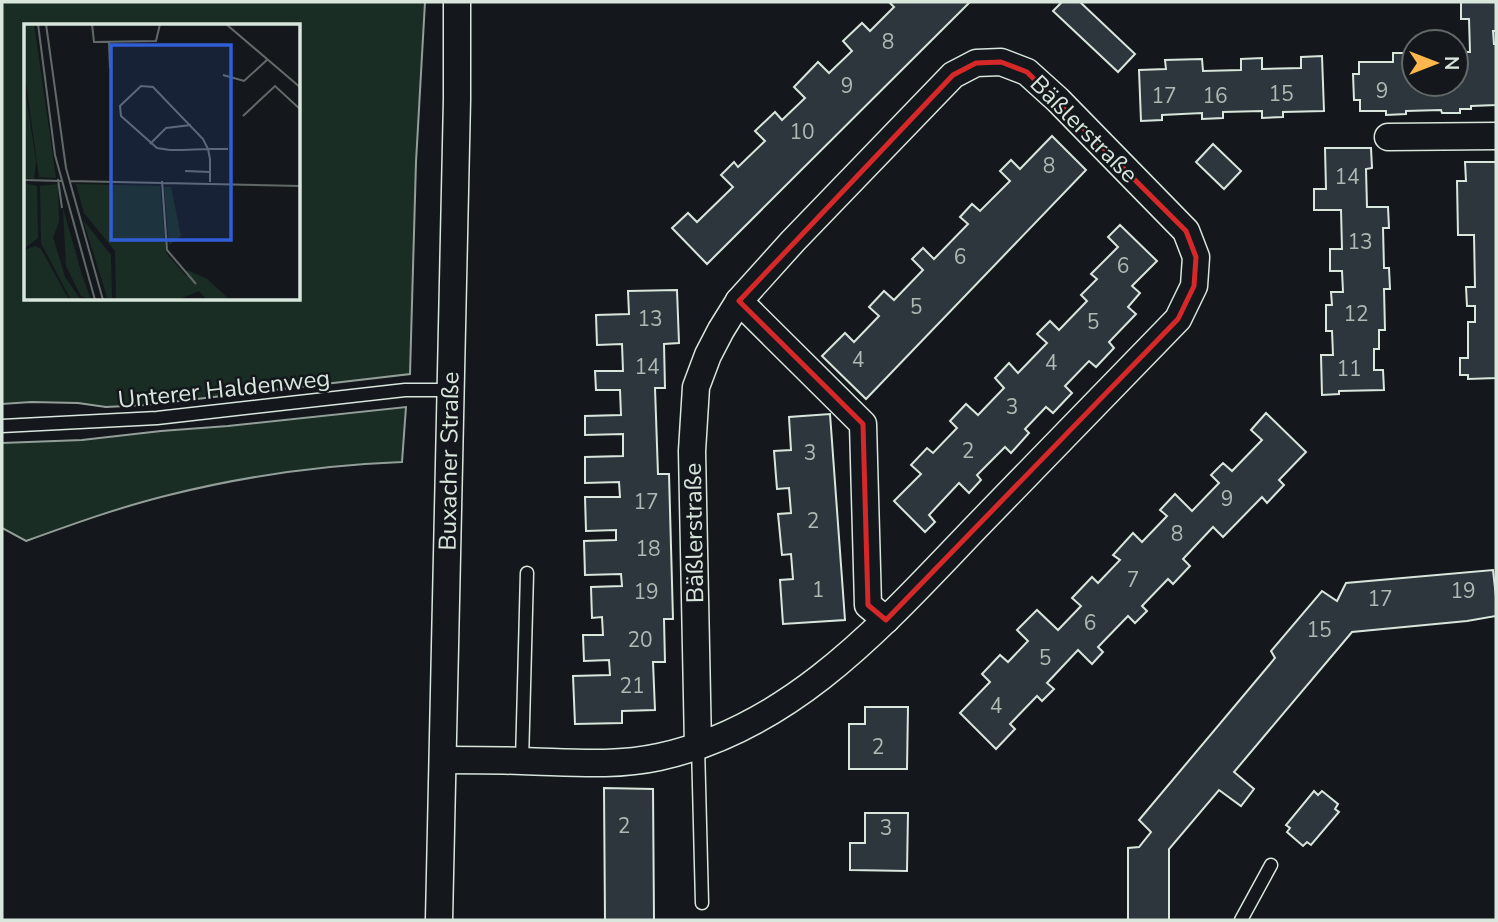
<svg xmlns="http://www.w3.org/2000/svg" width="1498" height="922" font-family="'Nunito Sans',sans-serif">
	<rect width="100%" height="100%" fill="#14181c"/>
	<g fill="#1a2d24" stroke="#939e99" stroke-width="2" fill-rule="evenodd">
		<path d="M2,2h423l-9,160 -6,212 -264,31 -40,2 -28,-4 -47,-1 -29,2zM26,26h273v273h-273z"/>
		<path d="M406,407l-4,55c-79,3 -157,14 -233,33 -49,12 -96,29 -143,46l-24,-13v-85l80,-3 79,-9 67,-5z"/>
	</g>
	<g fill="#2c363c" stroke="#d8e6dc" stroke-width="2">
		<path d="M889,2h81l-263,262 -35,-36 16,-15 9,9 36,-35 -12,-12 13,-13 4,5 27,-26 -10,-10 20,-19 7,8 23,-22 -11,-11 24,-25 11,11 23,-22 -9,-10 19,-18 8,8 24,-24z"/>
		<path d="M1062,2h18l55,52 -17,18 -65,-61z"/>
		<path d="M1461,2h35v29h-3l1,13h2v61l-25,1v3h-11v4h-18l-1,-3 -35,1v3l-20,1v-4h-26v-11h-6l-1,-26h6v-12h34v-9h21v31h42v-32h14l-1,-33h-8z"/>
		<path d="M1322,56l2,55 -41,1v5l-21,1v-7l-39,1v6l-21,1v-6l-40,2v5l-21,1 -2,-51 27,-1 -1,-9 37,-1 1,12 38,-1v-11l21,-1v11l39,-1v-11z"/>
		<path d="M1052,136l34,34 -220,229 -44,-43 23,-23 9,9 25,-26 -10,-9 15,-16 10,9 29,-30 -11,-11 11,-11 11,11 34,-35 -8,-7 12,-13 8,7 30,-30 -10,-10 11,-11 9,9z"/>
		<path d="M1213,144l28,27 -17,18 -28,-27z"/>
		<path d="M1325,148h46l1,20 -6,1 1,38h21l1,21h-6l1,40h5l1,21h-6l1,41h-6v19h-5v21h9l1,20 -45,1v3l-17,1 -1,-40h12l-1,-24h-6v-26h6l-1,-13h12l-1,-21h-12v-22h12l-1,-39h-27v-21h12z"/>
		<path d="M1465,162h31v216l-28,1v-4h-8v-17h8v-36h7v-16h-8l-1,-19h9l-1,-52h-16l-1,-54h9z"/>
		<path d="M1120,225l37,36 -25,25 8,7 -12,14 8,7 -27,28 5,6 -18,19 -7,-6 -24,25 7,7 -19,20 -7,-6 -21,22 4,4 -18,20 -6,-6 -28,28 4,5 -12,13 -10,-10 -30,32 6,7 -10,10 -31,-31 27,-27 -10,-9 16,-17 6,5 24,-25 -7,-7 16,-17 12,11 26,-27 -9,-10 14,-15 9,10 29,-30 -10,-9 13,-13 9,9 28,-29 -6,-6 16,-16 -6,-5 27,-27 -10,-10z"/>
		<path d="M677,290l2,53 -15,1 1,44h-10l3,86h11l4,145h-9l1,43h-12l2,48 -33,1v12l-47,1 -2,-48 37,-1 -1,-15 -25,1 -1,-26h20l-1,-18 -10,1 -1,-31 31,-1 -1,-12 -36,1 -1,-34 32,-1v-10l-30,1 -1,-34h35l-1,-15 -34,1v-26l38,-1v-22l-38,1v-19l36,-1 -1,-25h-24l-1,-19h28l-1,-27 -25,1 -1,-30 33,-1 -1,-23z"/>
		<path d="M1266,413l40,39 -27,28 5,5 -17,18 -5,-6 -39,40 -10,-10 -30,32 7,7 -17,18 -5,-5 -26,27 5,5 -12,12 -7,-7 -30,31 5,5 -11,12 -14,-14 -31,33 7,6 -12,12 -5,-5 -27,28 5,5 -19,20 -36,-36 30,-31 -8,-8 18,-19 8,7 20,-21 -11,-11 20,-20 21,20 23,-24 -9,-8 20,-21 6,6 22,-23 -7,-5 20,-22 9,9 25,-26 -7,-6 15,-16 17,17 27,-28 -8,-8 12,-12 9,8 30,-31 -11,-10z"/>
		<path d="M830,414l15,206 -62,4 -3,-44 13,-1 -2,-25 -9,1 -4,-41 13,-1 -2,-25 -12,1 -3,-38 17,-1 -2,-33z"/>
		<path d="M1493,570l3,27v19l-29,5 -115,11 -118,140 20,17 -13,17 -22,-16 -50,59v71h-41v-72l11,-1 12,-15 -12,-12 136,-162 -4,-7 51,-60 15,10 9,-18z"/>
		<path d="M865,707h43l-1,62h-58v-45h16z"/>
		<path d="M604,788l49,1 1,131h-49z"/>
		<path d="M1314,791l4,4 4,-4 16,13 -3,5 4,3 -28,33 -4,-3 -4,4 -16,-14 3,-4 -4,-3z"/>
		<path d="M865,813h43l-1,58 -57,-1v-27h15z"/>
	</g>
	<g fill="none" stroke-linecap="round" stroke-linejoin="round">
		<defs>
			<g id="lane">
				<path d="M2,426l155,-8 248,-28h46"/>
				<path d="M698,746l4,157"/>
				<path d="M522,761l5,-188"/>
				<path d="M1241,920l30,-55"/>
			</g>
			<g id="street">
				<path d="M1388,137l108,-1"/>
				<path d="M739,301l124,123 5,181 18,15"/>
				<path d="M443,760c26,0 53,0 79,1 46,1 91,6 137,-4 138,-30 230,-140 324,-237 65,-67 130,-134 195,-201l16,-33 2,-29 -10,-26 -128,-131 -31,-28 -26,-10 -25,1 -23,12 -160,166 -54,60 -18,29 -13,25 -12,32 -4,64 6,295"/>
				<path d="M439,920l18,-821v-97"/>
			</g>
		</defs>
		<use href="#lane" stroke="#d8e6dc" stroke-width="15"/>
		<use href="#street" stroke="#d8e6dc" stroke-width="29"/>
		<use href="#lane" stroke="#14181c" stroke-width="12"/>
		<use href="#street" stroke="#14181c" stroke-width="26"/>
	</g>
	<path fill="none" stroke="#d62828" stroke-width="5" stroke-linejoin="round" d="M1001,62l26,10 159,159 10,26 -2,29 -16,33 -292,301 -18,-15 -5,-181 -124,-123 214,-226 23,-12z"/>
	<g text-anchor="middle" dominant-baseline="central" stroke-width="5" stroke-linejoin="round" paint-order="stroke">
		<g font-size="21" fill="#adbab4">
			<text x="888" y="42">8</text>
			<text x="847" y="86">9</text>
			<text x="1382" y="91">9</text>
			<text x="1281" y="94">15</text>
			<text x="1164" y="96">17</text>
			<text x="1215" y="96">16</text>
			<text x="802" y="132">10</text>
			<text x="1049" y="166">8</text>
			<text x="1347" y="177">14</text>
			<text x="1360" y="242">13</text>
			<text x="960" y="257">6</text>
			<text x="1123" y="266">6</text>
			<text x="916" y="307">5</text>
			<text x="1356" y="314">12</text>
			<text x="650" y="319">13</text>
			<text x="1093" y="322">5</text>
			<text x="858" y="360">4</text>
			<text x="1051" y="363">4</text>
			<text x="647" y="367">14</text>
			<text x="1349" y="369">11</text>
			<text x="1012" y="407">3</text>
			<text x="968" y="451">2</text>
			<text x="810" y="453">3</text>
			<text x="1227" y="499">9</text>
			<text x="646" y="502">17</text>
			<text x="813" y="521">2</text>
			<text x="1177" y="534">8</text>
			<text x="648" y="549">18</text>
			<text x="1133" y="580">7</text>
			<text x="818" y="590">1</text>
			<text x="1463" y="591">19</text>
			<text x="646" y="592">19</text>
			<text x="1380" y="599">17</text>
			<text x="1090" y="623">6</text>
			<text x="1319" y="630">15</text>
			<text x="640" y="640">20</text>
			<text x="1045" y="658">5</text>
			<text x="632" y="686">21</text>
			<text x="996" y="706">4</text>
			<text x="878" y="747">2</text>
			<text x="624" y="826">2</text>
			<text x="886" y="828">3</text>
		</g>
		<g font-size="24" fill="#d8e6dc" stroke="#14181c">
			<text transform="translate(1084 129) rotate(45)">Bäßlerstraße</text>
			<text transform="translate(224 389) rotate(-6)">Unterer Haldenweg</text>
			<text transform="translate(449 461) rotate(-89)">Buxacher Straße</text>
			<text transform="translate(694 533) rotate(-91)">Bäßlerstraße</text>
		</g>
	</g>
	<g transform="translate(24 24)">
		<rect width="276" height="276" fill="#14181c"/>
		<path d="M0,0h10l22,154 -17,-1 -15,-108zM0,59l12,78 -2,18 -10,-1zM0,159l13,3 1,52 -14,11zM34,160l1,38 -6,15 12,40 16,23h-10l-30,-57 -1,-57zM52,160l84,2 6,67 21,24v-7l20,9 23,21h-23l-8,-9 -22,9h-61l-1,-49 -31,-38zM140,163h7l10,49 -12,9zM39,184l19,67 9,25 -10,-4 -15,-30zM59,196l28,35 1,45h-4zM11,222l6,3 28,51h-45v-50z" fill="#1a2d24"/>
		<path fill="none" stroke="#626a69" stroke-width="2" d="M14,0l17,131 40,145M22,0l20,144 37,132M68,0l2,18 62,-1 4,-17M202,0l75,64M85,18l1,26M199,51l21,6 24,-22M219,92l32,-30 26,24M126,120l16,-16 25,-3M161,147l25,1M34,155l4,29M0,156l38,1M46,157l231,5M138,157l5,69 29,34M186,158v-23l-2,-10 -5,-10 -50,-52 -12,-1 -21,20 1,10 36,32 13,2h12l26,-1h20"/>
		<path fill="#305dd8" fill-opacity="0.15" stroke="#305dd8" stroke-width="3.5" d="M87,21h120v195h-120z"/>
		<rect width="276" height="276" fill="none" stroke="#d8e6dc" stroke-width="3.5"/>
	</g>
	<rect width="1498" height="922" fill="none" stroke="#d8e6dc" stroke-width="7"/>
	<g transform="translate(1435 63) rotate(90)"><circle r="33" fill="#14181c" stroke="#626a69" stroke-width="2"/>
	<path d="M0-5L12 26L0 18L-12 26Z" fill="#ffb74d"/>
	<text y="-10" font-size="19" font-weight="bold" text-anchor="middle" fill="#d8e6dc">N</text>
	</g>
</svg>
